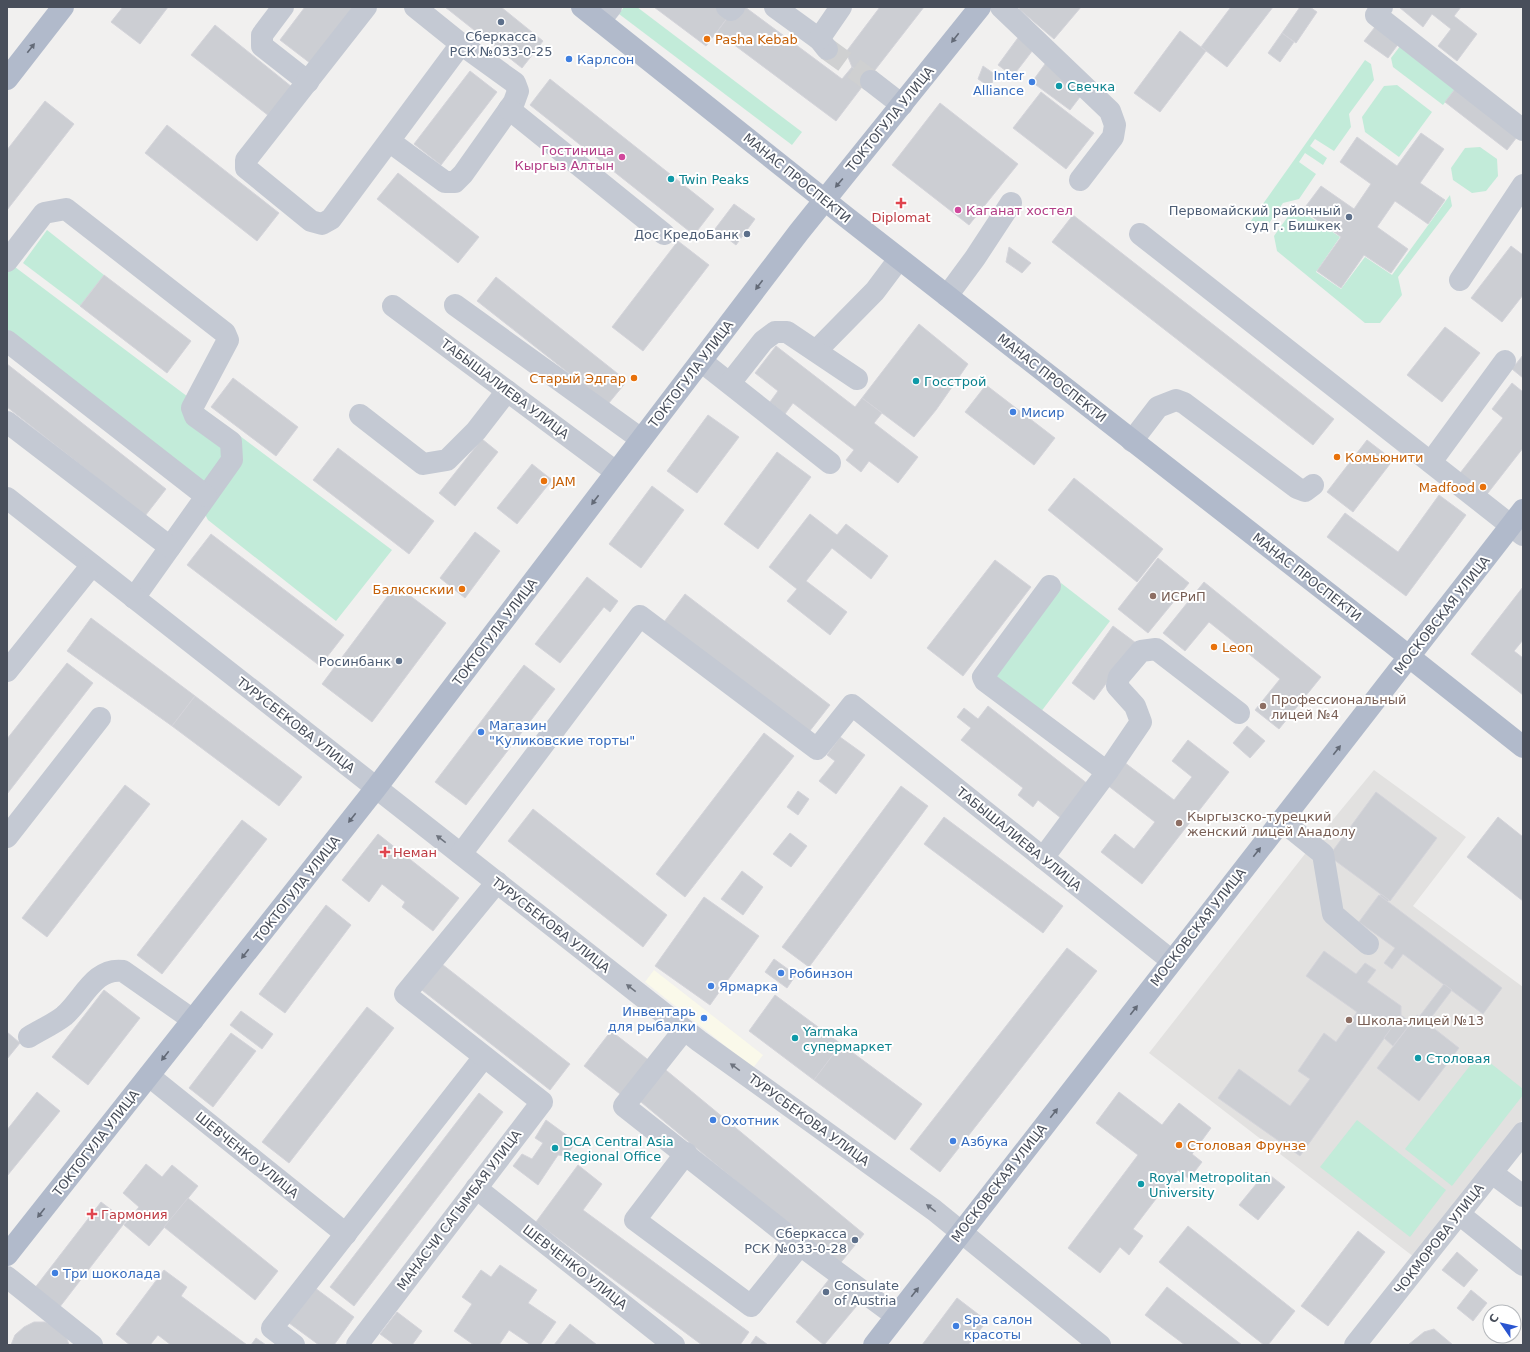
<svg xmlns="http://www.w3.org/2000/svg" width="1530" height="1352" font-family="'DejaVu Sans',sans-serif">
	<rect width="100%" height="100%" fill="#f1f0ef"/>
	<path fill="#faf9ea" d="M654,970l109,85 -10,13 -108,-86z"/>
	<path fill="#e2e1e0" d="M1374,770l92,67 -53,69 110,81v132l-109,138 -265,-204 163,-208z"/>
	<g fill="#c2ebd9">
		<path d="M624,7h13l165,125 -10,13 -173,-131z"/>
		<path d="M1401,45l55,43 -13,17 -50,-38 -2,-9z"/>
		<path d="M1365,60l6,4 3,16 -25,34 2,13 -17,24 -19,-12 -5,7 17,12 -4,7 -18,-12 -6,9 17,12 -17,25 -16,4 -18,26 -9,2 -8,-6z"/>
		<path d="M1397,85l35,27 -33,45 -34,-25 -3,-15 22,-31z"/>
		<path d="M1480,147l17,12 1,17 -12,15 -14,2 -19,-13 -2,-12 14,-20z"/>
		<path d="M1450,195l2,11 -54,71 4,18 -22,28h-15l-88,-72 -3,-15 15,-21 12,-4 39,26 -24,35 25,17 24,-32 27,18z"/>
		<path d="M47,230l57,45 -24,31 -57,-43z"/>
		<path d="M7,261l385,289 -56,71 -128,-101 -19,-36 -182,-143z"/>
		<path d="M1061,583l49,38 -70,92 -50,-38z"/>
		<path d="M1479,1054l44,35v6l-71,91 -47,-37z"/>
		<path d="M1357,1120l89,70 -36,47 -90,-70z"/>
	</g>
	<g fill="#ccced3" stroke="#d4d4da">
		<path d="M123,7h45l-28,37 -29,-22z"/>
		<path d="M305,7h48l-43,56 -30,-23z"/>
		<path d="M445,7h56l42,34 -21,27z"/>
		<path d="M654,7h62l12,10 -22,29z"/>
		<path d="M742,7h3l97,72 10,-12 16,12 -32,42 -119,-89 11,-15z"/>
		<path d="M880,7h44l-56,72 -16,-12 -6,-15z"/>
		<path d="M1021,7h60l-27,32 -35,-30z"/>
		<path d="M1231,7h42l-46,60 -26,-20z"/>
		<path d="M1300,7h10l7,5 -21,31 -14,-10z"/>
		<path d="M1399,7h62l-7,9 23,18 -20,27 -19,-15 13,-17 -19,-15 -9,13z"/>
		<path d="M215,25l77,62 -23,29 -78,-61z"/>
		<path d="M1375,27l24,16 -11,15 -24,-17z"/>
		<path d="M1180,31l26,20 -46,61 -26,-19z"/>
		<path d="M1282,33l12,9 -14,20 -12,-9z"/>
		<path d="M1020,35l16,11 -23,30 -15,-11z"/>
		<path d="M1048,60l38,29 -16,21 -38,-28z"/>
		<path d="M983,66l13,9 -6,12 -12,-8z"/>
		<path d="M470,71l27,21 -56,73 -27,-21z"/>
		<path d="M550,79l164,130 -20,26 -164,-130z"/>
		<path d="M1455,89l62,48 -10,13 -62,-48z"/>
		<path d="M1041,92l53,41 -28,36 -53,-41z"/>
		<path d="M45,101l29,23 -67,86v-60z"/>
		<path d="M940,103l78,61 -49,61 -77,-60z"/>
		<path d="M167,125l112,88 -22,28 -112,-88z"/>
		<path d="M1421,133l23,16 -24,34 25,17 -17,24 -33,-23 -18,26 31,22 -17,24 -27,-18 -23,33 -24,-17 24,-34 -38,-27 18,-24 33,23 17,-25 -31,-22 17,-25 40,29z"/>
		<path d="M398,173l81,64 -21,26 -81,-64z"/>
		<path d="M734,204l21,15 -19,26 -21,-16z"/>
		<path d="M1073,215l261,204 -21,26 -261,-203z"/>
		<path d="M678,241l31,24 -66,86 -31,-24z"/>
		<path d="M1511,246l12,9v40l-21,27 -31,-24z"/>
		<path d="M1009,247l22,16 -9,10 -16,-11z"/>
		<path d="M104,275l87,66 -24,32 -87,-67z"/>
		<path d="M496,277l131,104 -19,23 -131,-103z"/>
		<path d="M919,324l49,40 -32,46 -22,27 -52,-39z"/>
		<path d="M1445,327l35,26 -38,49 -35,-27z"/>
		<path d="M776,346l79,61 7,-9 20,15 -8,10 44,34 -20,26 -29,-22 -8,11 -15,-12 8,-10 -61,-47 -8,11 -15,-12 8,-11 -23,-18z"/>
		<path d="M1523,355v23l-11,-9z"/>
		<path d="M7,364l159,125 -21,27 -138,-109z"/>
		<path d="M233,378l65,49 -22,29 -65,-49z"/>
		<path d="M1512,383l11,9v56l-39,50 -27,-21 46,-59 -11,-9z"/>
		<path d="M986,385l69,53 -21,27 -69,-53z"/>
		<path d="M708,415l31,22 -42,56 -30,-22z"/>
		<path d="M482,439l16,13 -43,54 -16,-13z"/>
		<path d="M1367,440l26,20 -40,52 -26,-20z"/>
		<path d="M338,448l96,73 -25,33 -96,-74z"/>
		<path d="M777,452l34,25 -53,72 -34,-25z"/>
		<path d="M532,464l20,16 -35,44 -20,-16z"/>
		<path d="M1074,478l89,71 -26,33 -89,-72z"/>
		<path d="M652,486l32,24 -43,58 -32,-24z"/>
		<path d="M1439,495l27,20 -60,81 -79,-59 18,-24 53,39z"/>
		<path d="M810,514l27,21 9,-11 42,32 -17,23 -39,-31 -26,33 41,31 -17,23 -43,-34 10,-12 -28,-22z"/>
		<path d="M475,532l25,19 -35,47 -25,-20z"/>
		<path d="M211,534l133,101 -24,31 -133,-101z"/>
		<path d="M1158,558l31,25 -41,50 -30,-24z"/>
		<path d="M995,560l36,27 -68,89 -36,-28z"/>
		<path d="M587,577l31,24 -8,11 -6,-5 -44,56 -25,-19z"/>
		<path d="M1204,582l117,95 -42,52 -24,-19 25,-31 -71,-57 -24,29 -22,-18z"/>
		<path d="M396,585l50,38 -74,99 -50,-38z"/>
		<path d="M1523,587v53l-9,11 9,7v37l-52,-41z"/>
		<path d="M685,594l145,111 -21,27 -145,-110z"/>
		<path d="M91,618l104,78 -23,30 -105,-75z"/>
		<path d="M1113,626l23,17 -42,57 -22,-17z"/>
		<path d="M67,663l26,20 -86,111v-55z"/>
		<path d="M524,665l31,24 -89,116 -31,-23z"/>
		<path d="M195,696l107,81 -23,29 -107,-80z"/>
		<path d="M988,706l105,82 -27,34 -28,-22 -5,7 -15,-12 5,-7 -62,-48 10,-12 -14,-11 7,-9 14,11z"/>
		<path d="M1247,726l18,15 -15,17 -17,-15z"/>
		<path d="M764,733l30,23 -109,141 -29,-23z"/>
		<path d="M840,737l25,18 -29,39 -17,-13 16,-20 -8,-6z"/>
		<path d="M1188,740l41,32 -87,112 -41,-32 14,-18 19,15 21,-27 -53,-41 18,-22 54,41 18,-23 -20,-16z"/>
		<path d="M125,785l25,19 -103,133 -25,-19z"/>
		<path d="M901,786l27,20 -119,161 -27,-20z"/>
		<path d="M798,791l11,8 -11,16 -11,-8z"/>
		<path d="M1376,792l61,46 -47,63 -61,-45z"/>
		<path d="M533,809l134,106 -24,32 -135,-106z"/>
		<path d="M944,817l119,89 -20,27 -119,-89z"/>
		<path d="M1498,817l25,20v64l-56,-44z"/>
		<path d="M242,820l25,19 -105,135 -25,-19z"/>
		<path d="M790,833l17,13 -16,21 -18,-13z"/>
		<path d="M378,834l81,64 -26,33 -31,-24 3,-5 -23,-18 -13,18 -27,-22z"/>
		<path d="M742,871l21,16 -20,28 -22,-16z"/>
		<path d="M1381,894l8,6 -2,2 -7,-6z"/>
		<path d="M1379,895l123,93 -19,26 -80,-60 -11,15 -8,-6 11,-15 -36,-26z"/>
		<path d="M704,897l55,39 -49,69 -55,-39z"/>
		<path d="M326,905l25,20 -66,88 -26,-19z"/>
		<path d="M1067,948l30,23 -157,201 -30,-23z"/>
		<path d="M1324,951l32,23 9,-11 11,7 -9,12 34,24v9l-101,141 -82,-58 21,-29 51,37 20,-27 -12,-8 26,-38 12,9 21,-30 -51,-36z"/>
		<path d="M774,959l22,16 -9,13 -22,-16z"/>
		<path d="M438,961l132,103 -20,26 -132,-103z"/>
		<path d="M1444,984l8,6 -25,33 -8,-6z"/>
		<path d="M104,990l36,28 -52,67 -36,-28z"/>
		<path d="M775,995l66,49 -27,36 -65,-49z"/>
		<path d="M367,1007l27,21 -105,135 -27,-21z"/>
		<path d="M241,1011l32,23 -11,15 -32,-24z"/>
		<path d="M1401,1015l10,8 -18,23 -9,-8z"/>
		<path d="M1417,1015l42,33 -40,53 -42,-33z"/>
		<path d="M611,1031l40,31 -27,35 -40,-31z"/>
		<path d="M7,1032l13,11 -13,16z"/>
		<path d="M231,1033l25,18 -43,56 -24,-19z"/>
		<path d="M841,1044l81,60 -27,36 -81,-60z"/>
		<path d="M661,1066l203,168 -26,32 -203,-169z"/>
		<path d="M37,1092l23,19 -53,65v-46z"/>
		<path d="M1119,1092l43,33 17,-22 32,25 -19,26 10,8 -13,17 -11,-9 -45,59 10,7 -14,19 -9,-8 -20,26 -32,-25 70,-93 -42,-32z"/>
		<path d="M479,1093l24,19 -149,194 -24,-19z"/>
		<path d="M546,1120l30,22 -10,14 -8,-1 -20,30 -25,-19 9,-12 10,5 11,-16 -8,-5z"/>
		<path d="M146,1164l16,13 10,-12 26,21 -49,60 -25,-21 15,-18 -16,-14z"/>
		<path d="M578,1165l24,19 -19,26 166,122 -9,13h-38l-166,-123z"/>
		<path d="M1266,1172l19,15 -27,33 -19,-15z"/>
		<path d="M188,1198l90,73 -23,29 -91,-73z"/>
		<path d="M101,1202l25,19 -67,87 -25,-19z"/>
		<path d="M1188,1226l107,85 -27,34h-4l-105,-83z"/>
		<path d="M1358,1231l27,21 -57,74 -27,-20z"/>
		<path d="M1457,1252l21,18 -14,17 -22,-17z"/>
		<path d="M500,1265l37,25 -9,13 28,19 -16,23h-9l-22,-15 -10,15h-25l-20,-14 18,-27 -10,-7 19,-27 10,7z"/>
		<path d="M164,1270l23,17 -6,9 66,49h-76l-13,-10 -8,10h-20l-14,-11z"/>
		<path d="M830,1278l30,24 -36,43 -28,-23z"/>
		<path d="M1167,1287l75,58h-57l-40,-30z"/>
		<path d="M315,1288l39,29 -20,28h-15l-30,-22z"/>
		<path d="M1471,1290l16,13 -14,18 -16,-13z"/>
		<path d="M957,1298l30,23 -19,24h-46z"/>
		<path d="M397,1312l25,19 -10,14h-17l-15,-11z"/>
		<path d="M34,1322h11l12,5 9,9 3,9h-58l4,-10 9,-8z"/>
		<path d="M570,1324l27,21h-43z"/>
		<path d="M1434,1329l19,16h-45l16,-13z"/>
		<path d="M756,1336l12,9h-18z"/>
		<path d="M256,1338l10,7h-15z"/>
	</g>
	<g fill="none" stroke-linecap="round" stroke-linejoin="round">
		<path stroke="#cfd0d1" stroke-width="22" stroke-dasharray="22 11" stroke-linecap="butt" d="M827,49l44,32"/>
		<g stroke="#c4c9d3" stroke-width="22">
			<path d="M283,7l-21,28v11l46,36"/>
			<path d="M366,7l-120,153v8l65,53 11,3 9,-5 130,-175 54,39 3,8 -4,11 -51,72 -8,8h-10l-56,-41"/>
			<path d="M415,7l46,37"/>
			<path d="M727,7l4,3 3,-3"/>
			<path d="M775,7l44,32 8,10"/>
			<path d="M1001,7l109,104 5,14 -2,12 -33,43"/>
			<path d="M1382,7l-6,8 147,115"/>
			<path d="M600,21l11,-14"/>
			<path d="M819,39l22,-32"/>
			<path d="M871,81l31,24"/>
			<path d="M509,109l155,125"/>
			<path d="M1140,234l383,301"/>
			<path d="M7,261l37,-48 22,-4 159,124 3,7 -36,68 3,8 36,26 1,18 -98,138"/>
			<path d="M1460,280l63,-95"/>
			<path d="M947,296l28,-38 36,-55"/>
			<path d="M455,305l186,134"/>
			<path d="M393,306l223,166"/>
			<path d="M7,341l199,155"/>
			<path d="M816,351l59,-60 24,-32"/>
			<path d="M701,361l129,102"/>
			<path d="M730,383l33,-42 12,-9h12l70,47"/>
			<path d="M360,415l63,49 24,-4 29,-29 31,-40"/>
			<path d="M7,422l163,125"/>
			<path d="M1132,441l26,-34 18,-7 8,3 113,85 8,3 8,-6"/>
			<path d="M1431,462l74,-101"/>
			<path d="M7,498l692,543 235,169 166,135"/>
			<path d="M1050,586l-67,91 2,4 122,91"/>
			<path d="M7,671l85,-106"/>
			<path d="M1282,821l41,33 10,60 35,30"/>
			<path d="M7,837l93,-119"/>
			<path d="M461,854l179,-238 177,133 35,-44 320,256"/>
			<path d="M1043,858l64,-86 34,-50 -6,-16 -18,-20 2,-9 22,-26 15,-2 83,64"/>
			<path d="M684,1030l-60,76 176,139 96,71"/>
			<path d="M29,1037c11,-7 25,-13 35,-21 19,-16 30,-49 59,-45l70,49"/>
			<path d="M149,1076l197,158"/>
			<path d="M686,1153l-51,67 116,86 49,-61"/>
			<path d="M1492,1173l31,23"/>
			<path d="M476,1188l198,157"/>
			<path d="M1459,1214l64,51"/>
			<path d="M7,1277l85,68"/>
			<path d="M294,1345l-22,-17 212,-271"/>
			<path d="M357,1345l185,-243 -137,-108 92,-112"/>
			<path d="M1355,1345l168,-212"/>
		</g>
		<g stroke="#b1bacb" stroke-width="22">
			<path d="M582,7l264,210 537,419 140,111"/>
			<path d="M7,79l56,-72"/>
			<path d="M7,1255l369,-467 423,-556 181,-225"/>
			<path d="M874,1345l649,-835"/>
		</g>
	</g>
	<defs><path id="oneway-solid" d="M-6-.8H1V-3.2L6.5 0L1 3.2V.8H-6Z"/></defs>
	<g fill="#636a77">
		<use href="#oneway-solid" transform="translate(955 38) rotate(128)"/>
		<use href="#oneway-solid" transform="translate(31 48) rotate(-52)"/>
		<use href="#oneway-solid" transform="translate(839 183) rotate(130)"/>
		<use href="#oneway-solid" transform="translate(759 285) rotate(127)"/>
		<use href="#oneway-solid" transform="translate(595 500) rotate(127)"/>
		<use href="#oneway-solid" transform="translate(1337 750) rotate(-52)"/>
		<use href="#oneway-solid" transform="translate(352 818) rotate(128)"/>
		<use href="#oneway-solid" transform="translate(1257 852) rotate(-52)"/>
		<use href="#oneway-solid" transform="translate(245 954) rotate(128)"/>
		<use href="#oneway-solid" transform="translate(1134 1010) rotate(-52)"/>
		<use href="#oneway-solid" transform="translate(165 1056) rotate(128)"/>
		<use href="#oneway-solid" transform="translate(1054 1113) rotate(-52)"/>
		<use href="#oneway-solid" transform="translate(41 1213) rotate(128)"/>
		<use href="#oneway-solid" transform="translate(915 1292) rotate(-52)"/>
	</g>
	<g fill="#6e747f">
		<use href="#oneway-solid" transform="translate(441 839) rotate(-142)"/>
		<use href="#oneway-solid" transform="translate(631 988) rotate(-142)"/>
		<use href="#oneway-solid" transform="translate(735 1067) rotate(-144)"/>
		<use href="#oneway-solid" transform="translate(931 1208) rotate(-143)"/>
	</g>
	<g fill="#5c6f8a" stroke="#fff" stroke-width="1.5">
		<circle cx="501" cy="22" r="4"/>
		<circle cx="1349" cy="217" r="4"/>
		<circle cx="747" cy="234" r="4"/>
		<circle cx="399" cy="661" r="4"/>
		<circle cx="855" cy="1240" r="4"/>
		<circle cx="826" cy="1292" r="4"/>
	</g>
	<g fill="#e8710a" stroke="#fff" stroke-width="1.5">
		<circle cx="707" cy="39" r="4"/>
		<circle cx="634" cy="378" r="4"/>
		<circle cx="1337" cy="457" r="4"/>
		<circle cx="544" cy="481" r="4"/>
		<circle cx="1483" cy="487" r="4"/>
		<circle cx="462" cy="589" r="4"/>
		<circle cx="1214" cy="647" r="4"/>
		<circle cx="1179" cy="1145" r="4"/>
	</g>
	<g fill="#3f7fe0" stroke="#fff" stroke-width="1.5">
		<circle cx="569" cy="59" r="4"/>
		<circle cx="1032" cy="82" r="4"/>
		<circle cx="1013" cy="412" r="4"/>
		<circle cx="481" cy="732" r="4"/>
		<circle cx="781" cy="973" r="4"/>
		<circle cx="711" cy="986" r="4"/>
		<circle cx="704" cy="1018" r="4"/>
		<circle cx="713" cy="1120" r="4"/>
		<circle cx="953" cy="1141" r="4"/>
		<circle cx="55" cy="1273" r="4"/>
		<circle cx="956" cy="1326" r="4"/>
	</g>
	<g fill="#0f9aa8" stroke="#fff" stroke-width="1.5">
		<circle cx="1059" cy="86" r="4"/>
		<circle cx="671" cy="179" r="4"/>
		<circle cx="916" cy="381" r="4"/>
		<circle cx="795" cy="1038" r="4"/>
		<circle cx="1418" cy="1058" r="4"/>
		<circle cx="555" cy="1148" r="4"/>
		<circle cx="1141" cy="1184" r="4"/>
	</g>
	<g fill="#d1479c" stroke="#fff" stroke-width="1.5">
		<circle cx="622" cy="157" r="4"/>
		<circle cx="958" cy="210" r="4"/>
	</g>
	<g fill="#e0444e" stroke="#fff" stroke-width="1.5">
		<path d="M899 197h4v4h4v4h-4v4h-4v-4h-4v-4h4z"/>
		<path d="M383 846h4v4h4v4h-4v4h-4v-4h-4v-4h4z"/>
		<path d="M90 1208h4v4h4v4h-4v4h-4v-4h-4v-4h4z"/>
	</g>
	<g fill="#8d6e63" stroke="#fff" stroke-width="1.5">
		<circle cx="1153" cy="596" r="4"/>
		<circle cx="1263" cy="706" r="4"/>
		<circle cx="1179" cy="823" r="4"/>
		<circle cx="1349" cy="1020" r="4"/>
	</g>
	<g text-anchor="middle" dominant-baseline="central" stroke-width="4" stroke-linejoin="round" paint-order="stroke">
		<g font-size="13" fill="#4e5e75" stroke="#fff" text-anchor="end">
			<text x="501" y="36" text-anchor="middle">Сберкасса<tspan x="501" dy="15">РСК №033-0-25</tspan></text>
			<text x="1341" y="210">Первомайский районный<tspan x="1341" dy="15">суд г. Бишкек</tspan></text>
			<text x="739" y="234">Дос КредоБанк</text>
			<text x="391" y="661">Росинбанк</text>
			<text x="847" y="1233">Сберкасса<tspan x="847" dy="15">РСК №033-0-28</tspan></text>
			<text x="834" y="1285" text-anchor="start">Consulate<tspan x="834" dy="15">of Austria</tspan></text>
		</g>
		<g font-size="13" fill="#c56008" stroke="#fff" text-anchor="start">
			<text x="715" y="39">Pasha Kebab</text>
			<text x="626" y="378" text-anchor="end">Старый Эдгар</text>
			<text x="1345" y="457">Комьюнити</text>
			<text x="552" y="481">JAM</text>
			<text x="1475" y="487" text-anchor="end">Madfood</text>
			<text x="454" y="589" text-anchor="end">Балконскии</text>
			<text x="1222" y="647">Leon</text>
			<text x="1187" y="1145">Столовая Фрунзе</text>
		</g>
		<g font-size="13" fill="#366cbe" stroke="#fff" text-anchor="start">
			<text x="577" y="59">Карлсон</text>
			<text x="1024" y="75" text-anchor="end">Inter<tspan x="1024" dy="15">Alliance</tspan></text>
			<text x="1021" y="412">Мисир</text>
			<text x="489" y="725">Магазин<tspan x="489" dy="15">"Куликовские торты"</tspan></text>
			<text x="789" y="973">Робинзон</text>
			<text x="719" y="986">Ярмарка</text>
			<text x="696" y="1011" text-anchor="end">Инвентарь<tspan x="696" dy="15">для рыбалки</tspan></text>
			<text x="721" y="1120">Охотник</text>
			<text x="961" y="1141">Азбука</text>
			<text x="63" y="1273">Три шоколада</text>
			<text x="964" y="1319">Spa салон<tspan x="964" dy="15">красоты</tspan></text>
		</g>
		<g font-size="13" fill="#0d838f" stroke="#fff" text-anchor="start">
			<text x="1067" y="86">Свечка</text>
			<text x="679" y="179">Twin Peaks</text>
			<text x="924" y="381">Госстрой</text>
			<text x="803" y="1031">Yarmaka<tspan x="803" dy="15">супермаркет</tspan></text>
			<text x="1426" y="1058">Столовая</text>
			<text x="563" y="1141">DCA Central Asia<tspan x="563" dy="15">Regional Office</tspan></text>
			<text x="1149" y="1177">Royal Metropolitan<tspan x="1149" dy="15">University</tspan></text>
		</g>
		<g font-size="13" fill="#494f5b" stroke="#fff">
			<text transform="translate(890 119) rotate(-51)">ТОКТОГУЛА УЛИЦА</text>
			<text transform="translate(797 178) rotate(39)">МАНАС ПРОСПЕКТИ</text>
			<text transform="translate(691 374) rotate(-53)">ТОКТОГУЛА УЛИЦА</text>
			<text transform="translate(1052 378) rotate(38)">МАНАС ПРОСПЕКТИ</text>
			<text transform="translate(505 389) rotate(37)">ТАБЫШАЛИЕВА УЛИЦА</text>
			<text transform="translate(1307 577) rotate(38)">МАНАС ПРОСПЕКТИ</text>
			<text transform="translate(1442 615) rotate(-52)">МОСКОВСКАЯ УЛИЦА</text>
			<text transform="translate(495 632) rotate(-53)">ТОКТОГУЛА УЛИЦА</text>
			<text transform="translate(296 725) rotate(38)">ТУРУСБЕКОВА УЛИЦА</text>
			<text transform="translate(1019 839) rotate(39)">ТАБЫШАЛИЕВА УЛИЦА</text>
			<text transform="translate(297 889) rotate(-52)">ТОКТОГУЛА УЛИЦА</text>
			<text transform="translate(551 925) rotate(38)">ТУРУСБЕКОВА УЛИЦА</text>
			<text transform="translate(1198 927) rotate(-52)">МОСКОВСКАЯ УЛИЦА</text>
			<text transform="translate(809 1120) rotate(36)">ТУРУСБЕКОВА УЛИЦА</text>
			<text transform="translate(96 1143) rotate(-52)">ТОКТОГУЛА УЛИЦА</text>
			<text transform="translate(247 1155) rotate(39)">ШЕВЧЕНКО УЛИЦА</text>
			<text transform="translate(999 1183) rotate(-52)">МОСКОВСКАЯ УЛИЦА</text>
			<text transform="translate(459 1210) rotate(-53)">МАНАСЧИ САГЫМБАЯ УЛИЦА</text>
			<text transform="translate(1439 1239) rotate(-52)">ЧОКМОРОВА УЛИЦА</text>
			<text transform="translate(575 1267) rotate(38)">ШЕВЧЕНКО УЛИЦА</text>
		</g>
		<g font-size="13" fill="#b23c85" stroke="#fff" text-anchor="end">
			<text x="614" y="150">Гостиница<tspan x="614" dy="15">Кыргыз Алтын</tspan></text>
			<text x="966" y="210" text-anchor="start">Каганат хостел</text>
		</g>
		<g font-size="13" fill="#be3a42" stroke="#fff" text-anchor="start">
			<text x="901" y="217" text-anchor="middle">Diplomat</text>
			<text x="393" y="852">Неман</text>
			<text x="101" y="1214">Гармония</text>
		</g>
		<g font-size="13" fill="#785e54" stroke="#fff" text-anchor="start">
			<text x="1161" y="596">ИСРиП</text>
			<text x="1271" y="699">Профессиональный<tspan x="1271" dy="15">лицей №4</tspan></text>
			<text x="1187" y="816">Кыргызско-турецкий<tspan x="1187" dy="15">женский лицей Анадолу</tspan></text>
			<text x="1357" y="1020">Школа-лицей №13</text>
		</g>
	</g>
	<rect width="1530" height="1352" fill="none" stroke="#494f5b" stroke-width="16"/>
	<g transform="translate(1502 1324) rotate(304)"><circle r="19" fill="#ffffff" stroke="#b6b9bd"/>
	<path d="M0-3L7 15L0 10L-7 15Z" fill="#2a55d0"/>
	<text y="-6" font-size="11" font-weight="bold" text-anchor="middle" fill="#494f5b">С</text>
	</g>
</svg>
